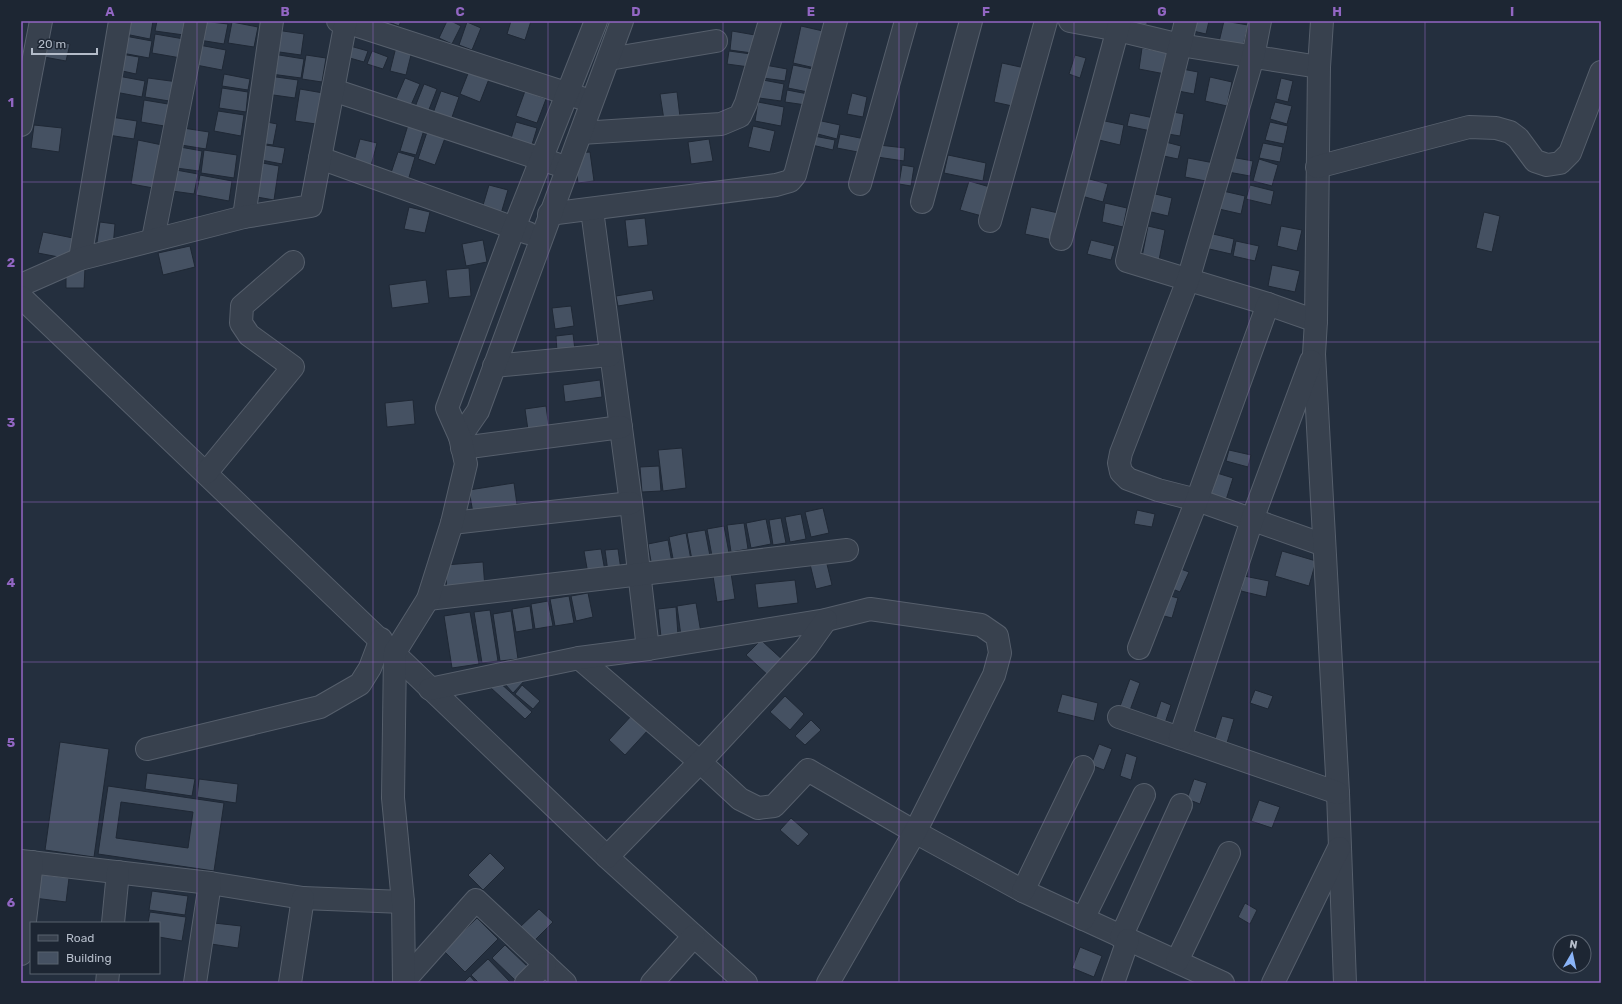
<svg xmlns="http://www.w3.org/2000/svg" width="1622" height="1004" font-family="Rubik,sans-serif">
	<rect width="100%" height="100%" fill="#242f3e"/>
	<g fill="#455162" stroke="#1f2835" fill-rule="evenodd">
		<path d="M127,21h26l-3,18 -25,-5z"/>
		<path d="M157,21h30l-3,14 -29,-4z"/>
		<path d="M202,21l26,3 -4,20 -25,-4z"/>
		<path d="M387,21h14l-2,5z"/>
		<path d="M447,21h4l10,5 -9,18 -13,-6z"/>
		<path d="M511,21h20l-6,19 -18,-6z"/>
		<path d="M1129,21h18v4l-18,-3z"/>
		<path d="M1191,21h18l-3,13 -17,-4z"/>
		<path d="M1224,21l24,4 -5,22 -24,-5z"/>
		<path d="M232,22l26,5 -4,20 -26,-4z"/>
		<path d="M467,22l14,6 -9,22 -13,-5z"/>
		<path d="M801,26l22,5 -8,37 -22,-5z"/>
		<path d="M276,30l28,4 -3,21 -29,-4z"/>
		<path d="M732,31l23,4 -3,18 -22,-3z"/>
		<path d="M155,34l29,5 -3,19 -29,-5z"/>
		<path d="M125,36l27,5 -3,17 -27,-5z"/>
		<path d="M48,39l22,5 -4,17 -22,-4z"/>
		<path d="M199,45l27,5 -4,20 -26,-5z"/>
		<path d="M350,46l18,5 -4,11 -18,-5z"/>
		<path d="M396,47l16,4 -6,24 -16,-4z"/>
		<path d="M1142,48l27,5 -4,21 -26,-5z"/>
		<path d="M372,51l16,6 -5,12 -16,-5z"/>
		<path d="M729,51l22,3 -2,13 -22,-3z"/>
		<path d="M121,54l18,3 -3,17 -18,-4z"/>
		<path d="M273,54l31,5 -3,19 -30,-4z"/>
		<path d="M306,55l20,3 -4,24 -20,-3z"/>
		<path d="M1075,55l11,3 -6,20 -11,-4z"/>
		<path d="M1002,63l23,5 -8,39 -23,-5z"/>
		<path d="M765,65l22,4 -2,12 -22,-3z"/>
		<path d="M793,65l20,4 -5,23 -20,-4z"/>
		<path d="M1177,68l21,4 -4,22 -21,-4z"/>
		<path d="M469,71l20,8 -9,23 -20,-8z"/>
		<path d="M224,74l26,5 -2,11 -26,-4z"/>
		<path d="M118,76l27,5 -3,16 -27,-5z"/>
		<path d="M269,76l29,4 -3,18 -29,-4z"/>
		<path d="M1210,77l22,5 -5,24 -22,-5z"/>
		<path d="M148,78l30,4 -3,20 -30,-5z"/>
		<path d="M405,78l15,6 -9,21 -15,-6z"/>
		<path d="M1281,78l12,3 -5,21 -12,-3z"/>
		<path d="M763,80l21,4 -3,17 -22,-3z"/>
		<path d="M424,84l13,5 -9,23 -13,-5z"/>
		<path d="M222,88l26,4 -2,20 -27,-4z"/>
		<path d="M300,89l29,5 -6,31 -28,-4z"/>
		<path d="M787,90l21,4 -2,11 -21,-3z"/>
		<path d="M441,91l18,6 -9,26 -18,-7z"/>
		<path d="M525,91l21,8 -9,24 -21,-7z"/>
		<path d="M677,92l3,25 -16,3 -4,-26z"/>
		<path d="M852,93l15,4 -4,20 -16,-3z"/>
		<path d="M144,100l30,5 -4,22 -29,-5z"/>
		<path d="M758,102l26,5 -3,19 -26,-5z"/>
		<path d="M1275,102l17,4 -5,18 -17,-5z"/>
		<path d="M218,111l26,4 -3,21 -27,-5z"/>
		<path d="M1173,112l11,2 -4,22 -12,-2z"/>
		<path d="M1130,113l24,5 -3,13 -24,-5z"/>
		<path d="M111,117l26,4 -3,18 -26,-4z"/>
		<path d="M817,120l23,5 -3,14 -23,-6z"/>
		<path d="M1100,120l24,5 -4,20 -25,-6z"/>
		<path d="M262,121l15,3 -4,21 -14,-2z"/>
		<path d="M516,122l21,6 -7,23 -21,-6z"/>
		<path d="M1270,122l18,4 -4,18 -19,-4z"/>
		<path d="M34,125l28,3 -3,24 -28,-4z"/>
		<path d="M408,125l16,5 -8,25 -16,-4z"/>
		<path d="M753,126l22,5 -5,21 -22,-5z"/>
		<path d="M183,128l26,4 -3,17 -25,-4z"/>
		<path d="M427,132l18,6 -10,27 -17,-6z"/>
		<path d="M840,134l25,5 -2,14 -26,-5z"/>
		<path d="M814,136l21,4 -2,10 -21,-5z"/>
		<path d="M360,139l17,4 -7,27 -17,-5z"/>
		<path d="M709,139l4,22 -22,3 -3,-22z"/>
		<path d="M138,140l29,6 -8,43 -28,-5z"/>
		<path d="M1158,140l23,6 -3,13 -24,-5z"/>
		<path d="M1263,143l20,4 -3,15 -21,-4z"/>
		<path d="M259,144l26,4 -3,16 -26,-5z"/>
		<path d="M879,145l26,3 -1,13 -27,-4z"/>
		<path d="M180,147l22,4 -3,20 -23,-3z"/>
		<path d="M204,150l33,5 -3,23 -33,-5z"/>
		<path d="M398,152l17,5 -8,27 -18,-5z"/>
		<path d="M590,152l4,29 -16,2 -4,-30z"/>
		<path d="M948,155l38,8 -3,18 -39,-8z"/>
		<path d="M1231,157l22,4 -3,15 -22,-4z"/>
		<path d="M1188,158l26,5 -3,19 -26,-5z"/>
		<path d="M1259,159l19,6 -6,21 -19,-5z"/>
		<path d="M257,162l22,4 -5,34 -23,-4z"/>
		<path d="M902,165l12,2 -3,19 -12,-2z"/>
		<path d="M176,170l22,4 -4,20 -22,-3z"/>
		<path d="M200,175l32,6 -3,20 -33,-6z"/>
		<path d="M1082,177l26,7 -5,18 -25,-7z"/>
		<path d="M969,181l21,6 -8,29 -22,-6z"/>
		<path d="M489,185l19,5 -8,27 -19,-5z"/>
		<path d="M1250,185l24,6 -3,14 -25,-6z"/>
		<path d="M1223,191l22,5 -4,18 -22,-5z"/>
		<path d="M1147,192l25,6 -4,18 -25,-6z"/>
		<path d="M1105,203l22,5 -4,19 -21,-5z"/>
		<path d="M409,207l21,5 -5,21 -21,-4z"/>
		<path d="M1031,207l32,7 -6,27 -32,-7z"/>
		<path d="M1484,212l16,4 -8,36 -16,-4z"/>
		<path d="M645,218l3,27 -20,2 -3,-27z"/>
		<path d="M100,222l15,2 -2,23 -17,2z"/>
		<path d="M1148,226l17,4 -6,30 -17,-3z"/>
		<path d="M1281,226l21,4 -5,21 -20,-5z"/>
		<path d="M43,232l30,6 -4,21 -31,-6z"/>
		<path d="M1209,233l25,6 -3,15 -26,-6z"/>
		<path d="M483,240l4,22 -21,4 -4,-22z"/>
		<path d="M1091,240l24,6 -4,14 -24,-6z"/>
		<path d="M1236,241l23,5 -4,15 -22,-5z"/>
		<path d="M190,246l5,21 -32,8 -5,-22z"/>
		<path d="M1272,265l28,6 -5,21 -27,-6z"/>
		<path d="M66,268h19l-1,20h-18z"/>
		<path d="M469,268l2,28 -22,2 -3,-28z"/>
		<path d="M426,280l3,23 -37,5 -3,-23z"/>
		<path d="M652,290l2,10 -36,6 -2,-10z"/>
		<path d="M571,306l3,20 -19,3 -3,-21z"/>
		<path d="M573,334l2,16 -18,2 -1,-16z"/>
		<path d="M600,380l2,17 -37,5 -2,-17z"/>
		<path d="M413,400l2,24 -28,3 -2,-24z"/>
		<path d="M546,406l3,22 -21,2 -3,-21z"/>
		<path d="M682,448l4,40 -23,3 -5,-41z"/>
		<path d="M1229,450l22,5 -3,12 -22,-6z"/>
		<path d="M659,466l2,25 -19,1 -2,-25z"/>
		<path d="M1217,473l16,5 -8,25 -15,-5z"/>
		<path d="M514,483l4,29 -44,7 -5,-29z"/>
		<path d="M823,508l6,25 -18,4 -6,-25z"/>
		<path d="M1137,510l18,4 -3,13 -18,-3z"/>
		<path d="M801,514l5,25 -16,3 -5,-25z"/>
		<path d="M781,518l5,25 -13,2 -4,-25z"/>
		<path d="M766,519l5,25 -20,4 -5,-25z"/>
		<path d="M744,523l4,26 -17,3 -4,-27z"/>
		<path d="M724,526l5,27 -17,3 -5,-27z"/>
		<path d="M705,530l5,26 -18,4 -5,-27z"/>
		<path d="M686,533l5,27 -17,4 -5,-27z"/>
		<path d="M668,540l4,23 -20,4 -4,-23z"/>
		<path d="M601,549l4,22 -17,3 -4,-23z"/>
		<path d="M618,549l3,21 -13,2 -3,-22z"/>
		<path d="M1282,551l34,10 -7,25 -34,-10z"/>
		<path d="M826,560l6,25 -16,4 -6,-25z"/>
		<path d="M483,562l2,26 -38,3 -2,-26z"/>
		<path d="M1178,568l11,4 -9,20 -10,-4z"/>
		<path d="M731,573l4,26 -18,3 -4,-26z"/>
		<path d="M1244,576l25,5 -3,16 -25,-6z"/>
		<path d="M795,580l3,23 -40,5 -3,-24z"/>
		<path d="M588,593l5,24 -17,4 -5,-25z"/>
		<path d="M1166,595l12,3 -6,20 -12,-3z"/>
		<path d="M569,596l5,27 -19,3 -5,-27z"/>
		<path d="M548,601l5,25 -18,3 -4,-25z"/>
		<path d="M696,603l5,30 -20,3 -4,-30z"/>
		<path d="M530,606l3,23 -17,3 -4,-23z"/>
		<path d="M676,607l2,28 -17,2 -3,-28z"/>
		<path d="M490,610l8,51 -16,2 -8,-51z"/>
		<path d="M511,611l7,48 -18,2 -7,-47z"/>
		<path d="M470,612l9,52 -27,4 -8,-52z"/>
		<path d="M761,640l24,22 -15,15 -24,-22z"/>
		<path d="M526,679l-13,14 -8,-9z"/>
		<path d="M1130,679l10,4 -11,30 -10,-4z"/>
		<path d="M498,681l34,31 -7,7 -34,-31z"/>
		<path d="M522,685l18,16 -7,8 -18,-15z"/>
		<path d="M1255,690l18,6 -5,13 -18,-6z"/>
		<path d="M1062,694l36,9 -4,18 -37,-9z"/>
		<path d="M785,696l19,18 -14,16 -20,-18z"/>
		<path d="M1161,701l10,4 -7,21 -10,-3z"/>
		<path d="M633,714l16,15 -24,26 -16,-15z"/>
		<path d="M1222,716l12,3 -7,24 -12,-4z"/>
		<path d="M811,720l10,10 -16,15 -10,-9z"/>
		<path d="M60,742l49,7 -15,108 -49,-7z"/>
		<path d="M1099,744l13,5 -8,21 -13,-5z"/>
		<path d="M1126,753l11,4 -6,23 -11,-4z"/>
		<path d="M147,773l48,6 -3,17 -47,-7z"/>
		<path d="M199,779l39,5 -2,19 -39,-6z"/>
		<path d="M1194,779l13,4 -7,21 -13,-5z"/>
		<path d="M108,786l116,17 -10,68 -116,-17zM121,802l72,10 -5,36 -72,-10z"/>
		<path d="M1259,800l21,7 -8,21 -21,-7z"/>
		<path d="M791,818l18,16 -11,12 -18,-16z"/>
		<path d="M490,853l15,15 -22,22 -15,-15z"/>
		<path d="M37,874l32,4 -3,24 -32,-4z"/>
		<path d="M152,891l36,5 -3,19 -36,-5z"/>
		<path d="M1245,903l12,7 -7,14 -12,-7z"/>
		<path d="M539,909l14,13 -19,19 -14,-14z"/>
		<path d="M150,912l36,5 -4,24 -23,-4v-14h-11z"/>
		<path d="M477,918l21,21 -33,33 -21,-21z"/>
		<path d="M214,923l27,3 -3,22 -27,-4z"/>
		<path d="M505,945l23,22 -13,13 -23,-22z"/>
		<path d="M1080,947l22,9 -8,21 -22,-9z"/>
		<path d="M488,959l23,24h-32l-8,-8z"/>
		<path d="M470,976l6,7h-13z"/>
	</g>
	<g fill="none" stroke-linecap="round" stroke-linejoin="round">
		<defs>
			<g id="minor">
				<path d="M338,21l8,1 235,76"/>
				<path d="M1070,21l48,9 62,15 139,22"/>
				<path d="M1186,21l-59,240 141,43 48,17"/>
				<path d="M1260,21l-7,36 -65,223 -67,173 -2,10 2,9 7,7 30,11 39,10 127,45"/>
				<path d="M1322,21l-3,46 -3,254 -2,33 24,439 7,190"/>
				<path d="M609,59l107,-18"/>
				<path d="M333,90l223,74"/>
				<path d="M21,125l20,-104"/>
				<path d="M581,133l140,-9 19,-8 6,-13 24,-82"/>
				<path d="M320,158l208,75"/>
				<path d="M1317,167l152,-40 27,1 14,4 8,6 17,23 12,4 13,-2 10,-10 31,-81"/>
				<path d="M860,184l46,-163"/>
				<path d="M922,202l49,-181"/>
				<path d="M592,210l39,293 17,146"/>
				<path d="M549,214l227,-29 14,-4 5,-6 41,-154"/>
				<path d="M244,217l28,-196"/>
				<path d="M990,221l56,-200"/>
				<path d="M153,239l43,-218"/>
				<path d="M1061,239l59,-218"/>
				<path d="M80,259l40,-238"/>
				<path d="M21,285l59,-26 164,-42 67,-11 35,-185"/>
				<path d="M21,297l586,560 139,126"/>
				<path d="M494,366l116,-11"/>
				<path d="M460,437l18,-26 144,-390"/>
				<path d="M462,448l159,-21"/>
				<path d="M206,473l87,-106 -44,-32 -8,-12 1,-17 51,-44"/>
				<path d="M452,523l179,-20"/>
				<path d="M428,599l419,-49"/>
				<path d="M1139,648l58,-148 71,-196"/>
				<path d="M579,658l121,104 40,37 18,9 16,-2 34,-36 107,62 108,59 200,92"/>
				<path d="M430,689l149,-31 69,-9 178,-29 44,-11 111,16 16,11 3,17 -6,22 -79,157 -87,151"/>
				<path d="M1119,717l219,76"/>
				<path d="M1180,738l72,-218 59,-159"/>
				<path d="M147,749l173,-42 40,-23 10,-16 11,-29"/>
				<path d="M607,857l93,-95 106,-114 20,-28"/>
				<path d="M21,861l189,22 93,15 100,4"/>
				<path d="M1023,891l60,-124"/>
				<path d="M1083,919l61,-124"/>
				<path d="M113,923l5,-51"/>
				<path d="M1121,937l60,-132"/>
				<path d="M21,954l11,-92"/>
				<path d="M1177,961l52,-108"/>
				<path d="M404,981l72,-81 89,83"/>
				<path d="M107,983l1,-10"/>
				<path d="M195,983l15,-100"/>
				<path d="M290,983l13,-85"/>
				<path d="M404,983l-1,-81 -10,-104 2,-146 33,-53 24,-76 14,-59 -6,-27 -13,-29 67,-180 82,-207"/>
				<path d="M526,983l19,-19"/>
				<path d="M652,983l42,-47"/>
				<path d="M1113,983l15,-43"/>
				<path d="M1273,983l66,-135"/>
			</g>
		</defs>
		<use href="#minor" stroke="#565f6c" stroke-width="24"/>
		<use href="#minor" stroke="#38414e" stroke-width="22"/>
	</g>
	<path fill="none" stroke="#9266c3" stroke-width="1" stroke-opacity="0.55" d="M197,21v962M373,21v962M548,21v962M723,21v962M899,21v962M1074,21v962M1249,21v962M1425,21v962M21,182h1580M21,342h1580M21,502h1580M21,662h1580M21,822h1580"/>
	<rect width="1622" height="1004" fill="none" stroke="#1d2633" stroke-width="44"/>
	<rect x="30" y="922" width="130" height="52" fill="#1d2633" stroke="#59626f"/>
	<rect x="38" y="935" width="20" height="6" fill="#38414e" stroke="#59626f"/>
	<text x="66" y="942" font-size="12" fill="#b4bcc9">Road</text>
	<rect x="38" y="952" width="20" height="12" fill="#455162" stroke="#59626f"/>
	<text x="66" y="962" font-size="12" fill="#b4bcc9">Building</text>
	<g transform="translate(1572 954) rotate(9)"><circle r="19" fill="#1d2633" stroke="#59626f"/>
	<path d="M0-3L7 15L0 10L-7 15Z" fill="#8ab4f8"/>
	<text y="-6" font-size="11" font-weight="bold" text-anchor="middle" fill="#b4bcc9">N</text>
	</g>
	<path d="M32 48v6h65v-6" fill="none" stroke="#b4bcc9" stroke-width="2"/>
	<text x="38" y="48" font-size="12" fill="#b4bcc9" stroke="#1d2633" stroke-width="3" paint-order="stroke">20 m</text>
	<rect x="22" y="22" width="1578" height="960" fill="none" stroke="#9266c3" stroke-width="1.5"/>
	<g font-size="13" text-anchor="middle" font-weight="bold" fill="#9266c3">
		<text x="110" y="16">A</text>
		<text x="285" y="16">B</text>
		<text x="460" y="16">C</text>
		<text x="636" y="16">D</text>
		<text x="811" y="16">E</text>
		<text x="986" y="16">F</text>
		<text x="1162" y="16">G</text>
		<text x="1337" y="16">H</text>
		<text x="1512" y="16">I</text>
		<text x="11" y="107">1</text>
		<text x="11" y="267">2</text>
		<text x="11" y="427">3</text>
		<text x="11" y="587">4</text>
		<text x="11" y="747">5</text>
		<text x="11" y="907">6</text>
	</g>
</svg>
